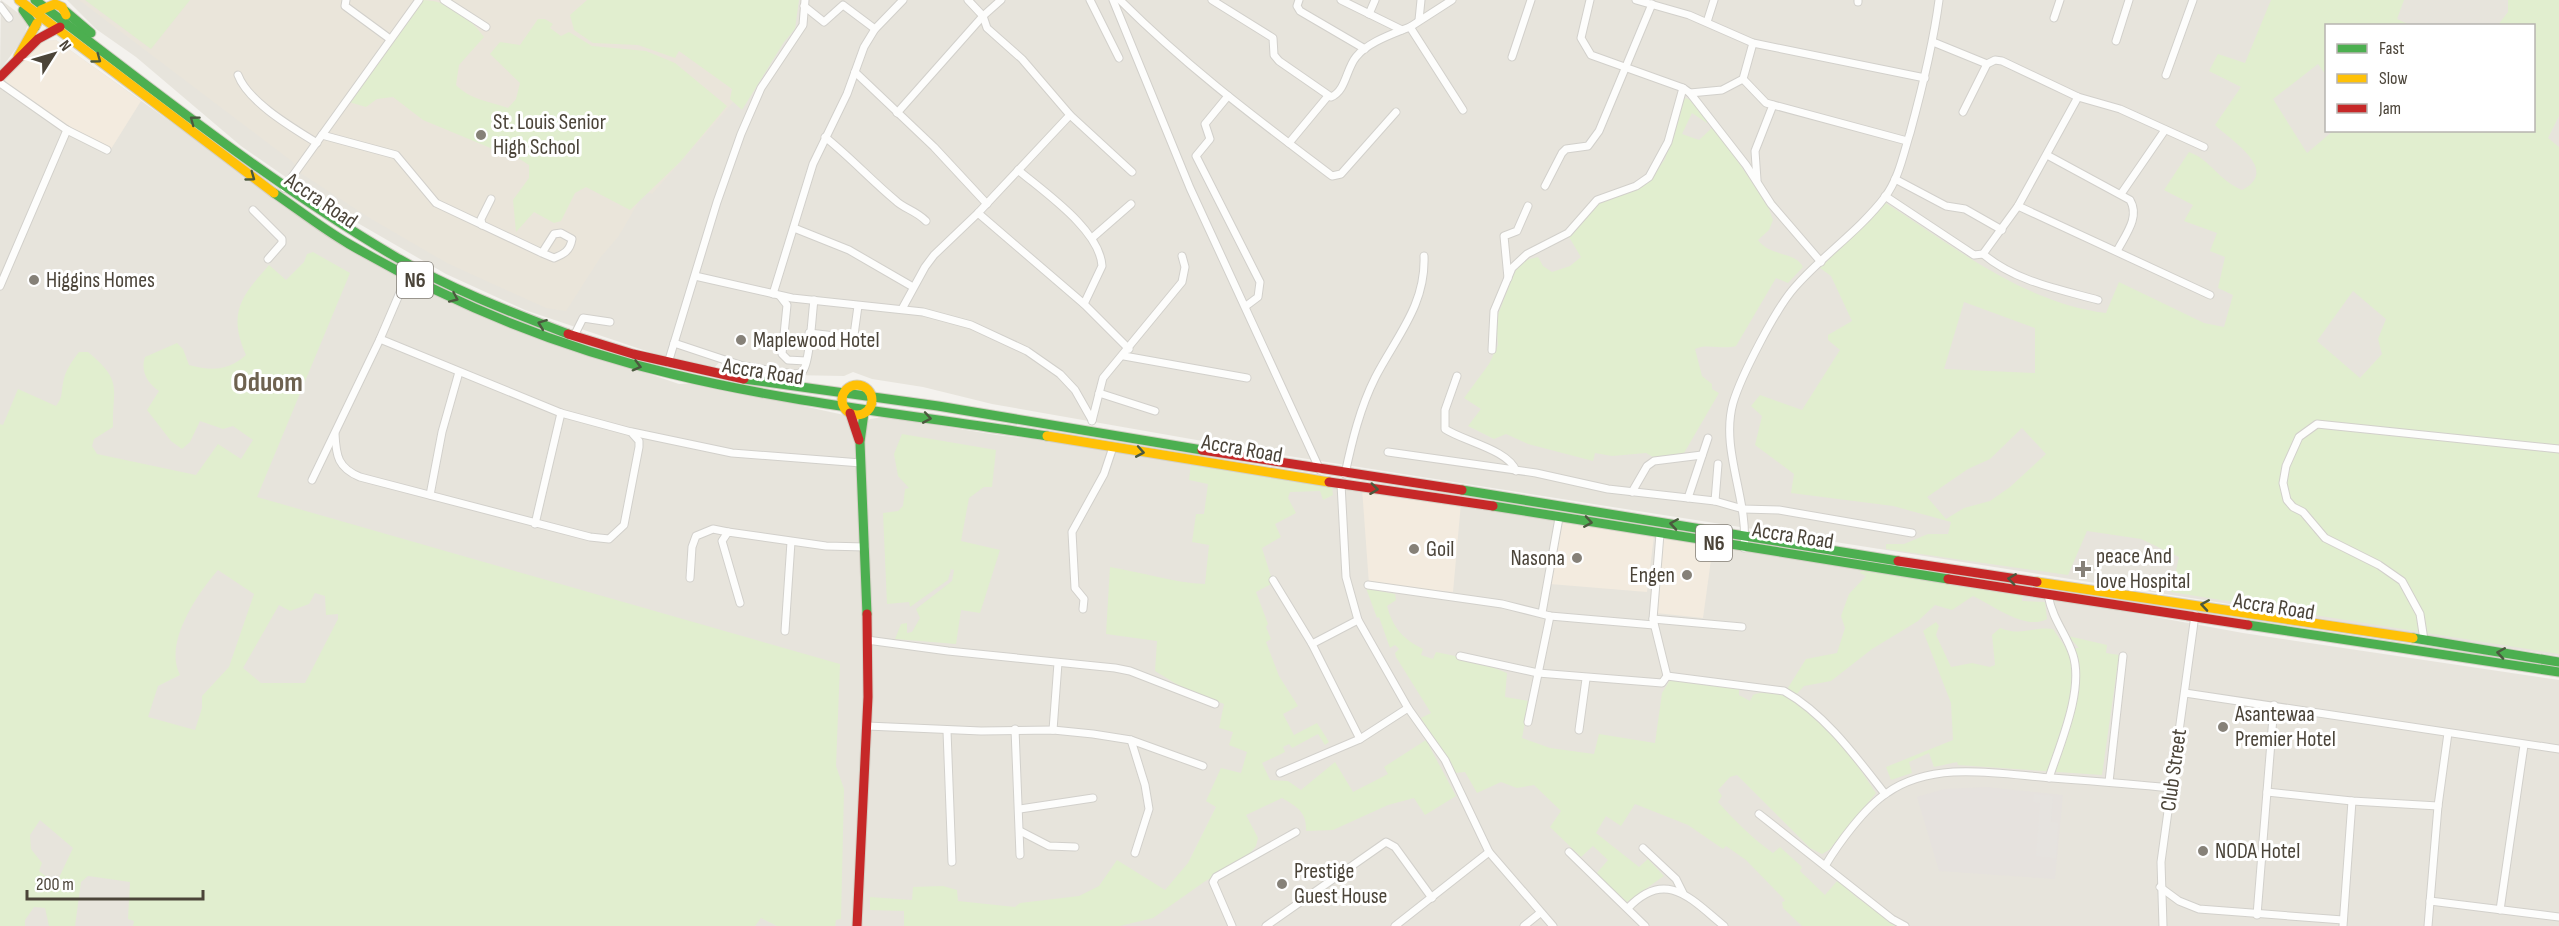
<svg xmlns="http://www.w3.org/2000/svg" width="2559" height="926" font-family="'Sofia Sans Condensed',sans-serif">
	<rect width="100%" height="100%" fill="#f4f2ee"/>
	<g fill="#e7e4dc" fill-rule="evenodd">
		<path d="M1,0l21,16 6,8 -5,15 -23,31z"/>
		<path d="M67,0h2492v656l-1283,-202 -284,-50 -69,-17 -51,-8 -19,-7 -9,4 -54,-1 -68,-16 -7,8 -57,-12 -133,-45 -79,-36 -123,-71 -82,-57 -105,-89 -40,-28zM2326,26h208v104h-208z"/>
		<path d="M56,40l294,210 205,92 124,42 19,-1 146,32 9,13 3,21 8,2 -1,-25 7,-7 14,-2 113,18 116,14 911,144 219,40 316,47v246h-2559v-850l45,-35z"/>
	</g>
	<g fill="#f3ebdf">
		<path d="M56,40l85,61 -30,48 -39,-18 -59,-41 -9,-11 25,-28 16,-10z"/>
		<path d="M1362,488l99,15 -8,89 -84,-8z"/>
		<path d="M1559,519l95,17 -7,56 -97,-8z"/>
		<path d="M1663,537l50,8 -10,73 -47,-5z"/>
	</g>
	<path fill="#e6e2de" d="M1986,787l77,8 -8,84 -116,-8 -22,-74 28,-8z"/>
	<path fill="#eae5da" d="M79,0h713l-12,42 -51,65 -77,87 -7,-3 -27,46 -18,21 -34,53 -20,-3 -99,-45 -79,-46 -69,-45 -6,-10z"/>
	<g fill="#e1eecf" fill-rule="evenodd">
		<path d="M85,0h105l-39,49z"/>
		<path d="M421,0c27,0 47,15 63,37l-25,28 -3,20c15,15 32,16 52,23l8,-9 4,-16 -30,-29 10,-12 20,3 18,-26h7l8,5 -3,4 11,8 8,-4 23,14 54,5 29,12 52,43 -47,56 -50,48 -44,-23 -11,6 -14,28 -7,2 -20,-11 -18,20 -3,-32 16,-22v-13l-11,-7 -7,2 -6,-6 -82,-34 -30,-23 -16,2 -11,8 -17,-5z"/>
		<path d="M587,0h212l-4,29 -11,13 -42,68 -12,-11 2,-10 -53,-38 -4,7 -37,-13 -45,-2 -19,-13 -4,-15z"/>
		<path d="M2271,0h133l-7,19 13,6 -84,1v49l-8,-11 -45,35 34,54 26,-22 201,-1v-104l-36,-1 10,-13v-12h51v116l-11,22 11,9v507l-388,-62 8,-35 -38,-18 -54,-8 -19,44 -182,-26v-5h18l24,-10h20l3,-12 -58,-16 -102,-13 3,-19 -39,-29 7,-29 -11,-10 9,-11 42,15 38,-60 -12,-10v-5l24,-14 -21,-45 -11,-8 64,-66c68,43 139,101 222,111l13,-31 85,41 20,4 9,-32 -15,-7 7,-31 -15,-6 7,-18 -33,-12 9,-16 -29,-15 25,-38c22,8 29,28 53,38 38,-20 -9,-48 -27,-65l26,-38 -32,-16 9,-17 27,9zM2353,291l33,28 -8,20 4,15 -22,24 -43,-37zM1964,302l71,26v45l-91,-4zM2022,428l24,26 -36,33 -20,14 -26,7 -18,11 -19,-22 41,-28 22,-10z"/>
		<path d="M1684,98l5,1 19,21 -1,3 -15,-10 -10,21 17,6 15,-14 54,80 5,14 -4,10 -11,10c12,17 37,11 45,27l-15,16 -12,-5 -40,68c-15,4 -28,-3 -41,3l7,27 10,8v5l7,4 -35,60 -31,4 -7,-4 -34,3 -17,-3 -2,8 -65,-17 -22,-10 -12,5 -26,-13 13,-17 -17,-11 25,-34 9,-19 -2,-25 22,-58 20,-5 5,9 9,6 18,-6 11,-9 -12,-20 29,-33 41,-16 18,-18 8,-11z"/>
		<path d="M313,252l37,21 -93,224 583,167 -4,102 8,23 -3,130 -5,1 -1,6h-58l-16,-8 -6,8h-622l1,-5 -6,-2 2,-37 -42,-6 -7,6 -6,44h-26l-4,-18 -11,-1 -9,13v6h-25v-502l3,1 15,-36 38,17c7,-9 5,-13 7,-23 2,-12 9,-22 16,-31h9c36,30 24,35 25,75l-19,12 -2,7 5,8 99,21 22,-31 23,15 12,-19 -20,-14 -10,3 -23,-8 -10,21 -8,7 -11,-8 -24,-31 12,-19c-11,-8 -19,-19 -14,-34l32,-14 6,6 6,16c22,6 39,6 57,-10 -19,-43 -4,-59 23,-90l17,15 18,-18 3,-8zM218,570l36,24 -25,73 -27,29v12l-7,22 -47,-13 10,-31 22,-11c-17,-32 18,-82 38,-105zM315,593l10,3 1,19 12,-1v5l-33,64h-44l-18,-15 36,-63 11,6 19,-7zM40,820l33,28 -17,36 -17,-13 3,-8 -11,-14 -1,-14z"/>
		<path d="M902,434l94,16 -4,37h-8l-15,11 -8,43 39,9 -20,63 -19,-3 -5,34 -61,-5 6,-15 6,-1v10l5,-1 8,-14 -4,-9 36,-28 2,-11 -3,-1 -3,11 -38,27 -1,-5 -22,2 -4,-91 15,-2 5,-5 2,-17 4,-1 -11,-12 -4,-22z"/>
		<path d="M1191,463l141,24 1,8 -10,5 -3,-9 -30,1 -2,6 8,15 -21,11 6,13 -19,11 11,35 -17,9 12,32 -2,3 5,12 -5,3 13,34 19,30 -15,8 11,21 23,-12 12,19 -4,3 -7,-11 -26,14 -3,-4 -6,3 2,5 -23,11 8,17 18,1 13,9 34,-28 18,30 35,-18 -4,-7 42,-27 30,56 -31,19 -11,-17 -26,7 -55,25 -27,1c1,-19 -9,-24 -24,-33l-36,17 12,23 -2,8 -7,9 -45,27 -51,36 -33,8h-216v-15l-34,-1v-13l42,3 1,-13 30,-1 14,4 1,11 57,6 5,-4 59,-7 20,-10 18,-26 48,30 23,-27 28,-56 -10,-6 15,-33 20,5 6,-21 -18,-7 4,-13 -14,-4 5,-24 -46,-19 -23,-14 2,-30 -51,-7 4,-67c31,5 65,16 95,17l4,-39 -17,-3 4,-28h8l4,-30 -19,-4z"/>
		<path d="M1862,568l160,25v8l23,1 2,17c-22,12 -54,-14 -74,-23l-21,14 -17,-5 -17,16 -46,28 -41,32 -27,5 -8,9 -10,-4 20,-32 31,-6 8,-25 -4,-12 8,-22 17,-18 -6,-3z"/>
		<path d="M1366,588l29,6 1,6 -9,6c6,22 16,33 36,43l-2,6 12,4 3,-7 38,8 33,13 -2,24 24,4 -7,37 28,10 44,6 5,-20 56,9 7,-50 8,-13 69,8v7l11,6 3,-6c46,-19 102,66 123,98l-47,57 -7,4 -12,-6 -73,-73 -7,2 -12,13 4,6 -4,6c17,19 34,36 55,51l7,-6 22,20 -2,4 25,24 13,-15 18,17 42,29h-96l-19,-18 -1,-6 3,-1 -2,-3 -37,-38 -20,-14 -3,3 -35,-24 -53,-21 -14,22 -15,-10 -10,17 43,34 9,-8 16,17 -37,26 -31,-28 12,-14 -15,-14 -12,11 -31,-30 11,-16 -27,-26 -17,3 -16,-6 -24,11 -12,-21 -10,1 -34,-55 10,-5 -35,-56 -1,-4 4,-4 -4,-4 -5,3 -11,-31 -2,1z"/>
		<path d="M1936,622l3,4 -3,9 15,32 21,-4 18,4 5,-2 -3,-30 8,-7c23,9 32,-2 53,1l13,19h13l-11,-12 39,9 -1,8 13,2 -17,120 -144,-10 -1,-3 -23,5 -5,-14 -20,9 3,11 -21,7 -5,-13 67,-27 -2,-37 -28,-72z"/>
	</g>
	<path fill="#e6e3df" d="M2034,794l19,2 -2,26 7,1 -2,35 -20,-2 4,-53 -7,-1z"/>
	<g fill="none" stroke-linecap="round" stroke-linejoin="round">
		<defs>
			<g id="street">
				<path d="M346,0l-1,6 45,33"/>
				<path d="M444,0l42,27"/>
				<path d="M968,0l15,16 4,12 35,31 48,56 62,57"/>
				<path d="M1090,0l29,58"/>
				<path d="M1113,0l77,188 130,282"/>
				<path d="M1120,0c67,67 137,119 212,176l9,-2 55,-62"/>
				<path d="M1212,0l61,38 1,17 5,6 52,36c15,-6 15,-28 25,-40 10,-13 31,-21 46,-27"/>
				<path d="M1299,0l-2,6 3,5 65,38"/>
				<path d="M1341,0l61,30 8,-3 42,-27"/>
				<path d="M1590,0l-9,38 10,17 92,33 7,5 32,-3 21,-11 10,-36"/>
				<path d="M1636,0l53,15 64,28 172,35"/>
				<path d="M1858,2v-2"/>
				<path d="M0,6l9,12"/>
				<path d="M804,6l20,16 19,-17 32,24"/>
				<path d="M1369,14l6,-14"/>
				<path d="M2054,18l6,-18"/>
				<path d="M1419,20l2,-20"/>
				<path d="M1707,22l7,-22"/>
				<path d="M1410,27l53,83"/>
				<path d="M2116,41l13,-41"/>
				<path d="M1933,42l54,22"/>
				<path d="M1512,57l19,-57"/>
				<path d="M855,72l79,75 53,57"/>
				<path d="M238,75c10,27 55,53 79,68"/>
				<path d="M2166,75l27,-75"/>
				<path d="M1743,79l23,24 141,38"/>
				<path d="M0,83l67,47 40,20"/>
				<path d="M1690,93l56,72 25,39 50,58"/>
				<path d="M1228,96l-23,28 5,15 -14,17 64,126 -2,15 -12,9"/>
				<path d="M1963,112l24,-48 8,-4 7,1 76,36 42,12 84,38"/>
				<path d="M897,113l86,-97 18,-16"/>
				<path d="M322,135l74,20 40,48 106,50 12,5c10,-4 16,-7 18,-19l-11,-6 -7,1 -12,19"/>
				<path d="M825,137c25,20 46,43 70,63 9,9 20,10 31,21"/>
				<path d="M1289,143l39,-47"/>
				<path d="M2047,155l83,45c10,17 -4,34 -13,51"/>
				<path d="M1018,170c26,22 82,60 84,96l-18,38"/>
				<path d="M1895,179l51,27 19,3 37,21"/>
				<path d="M1757,180l-2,-29 18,-46"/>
				<path d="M1545,186l17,-33 4,-4 22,-3 11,-15 53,-127"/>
				<path d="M284,188l135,-188"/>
				<path d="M2121,194l44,-64"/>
				<path d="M1885,196l89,59 9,-1 35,-48 60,-109"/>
				<path d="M2018,206l192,89"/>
				<path d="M253,210l29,29v4l-14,16"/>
				<path d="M978,213l106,91 45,45"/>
				<path d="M482,225l-1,-6 10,-20"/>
				<path d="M794,228l55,22 64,37"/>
				<path d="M1092,238l39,-34"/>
				<path d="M1983,254c32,27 75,35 115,46"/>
				<path d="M695,276l97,22 131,14 48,13 56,26 33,23 15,16 17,30"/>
				<path d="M1508,278l-4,-42 13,-5 11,-25"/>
				<path d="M0,286l67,-156"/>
				<path d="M773,294l40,-130 34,-70 17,-47 11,-18 28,-29"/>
				<path d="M780,296l7,9 -5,49 6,6 18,1"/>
				<path d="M902,309l23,-42 9,-12 44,-42 92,-98"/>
				<path d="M809,333l43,5 2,-3 4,-29"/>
				<path d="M574,336l9,-18 27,4"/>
				<path d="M674,343l69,23 50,8c2,0 7,-1 9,-2 8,-7 10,-59 12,-72"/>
				<path d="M1492,350l2,-39 18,-43 15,-14 41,-21 29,-33 39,-14 13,-9 19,-35 15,-54"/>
				<path d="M1124,356l123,22"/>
				<path d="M668,363l49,-161 24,-68 20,-46 42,-63 2,-25"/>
				<path d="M1457,376l-12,34v19c18,12 64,21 71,42"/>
				<path d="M1099,393l56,18"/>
				<path d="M1092,421l11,-43 79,-96 3,-15 -3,-11"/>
				<path d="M632,432l100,21 129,10"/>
				<path d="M335,434c1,22 3,34 25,43l230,60 19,2 15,-14 15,-78v-6l-8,-9 -70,-19 -181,-74"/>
				<path d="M1388,452l148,21 72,16 107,12 28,8 36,1 133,23"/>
				<path d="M1345,474c7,-33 15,-66 30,-96 21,-41 51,-73 49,-122"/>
				<path d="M312,480l68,-141 27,-63"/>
				<path d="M1341,484l5,93 12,43 50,88 37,52 44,92 64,74"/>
				<path d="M1632,492l15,-26 7,-5 48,-6"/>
				<path d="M430,495l12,-63 17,-60"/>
				<path d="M1688,498l20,-60"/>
				<path d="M1715,501l3,-37"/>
				<path d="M535,524l26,-111"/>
				<path d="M1744,548c5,-48 -24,-98 -11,-145 8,-27 43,-95 62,-116 28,-32 64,-56 90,-90 14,-19 18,-42 25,-64 12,-44 23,-87 29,-133"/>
				<path d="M690,578l2,-31 4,-11 17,-7 15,3"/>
				<path d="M1273,580l39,64 48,95"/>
				<path d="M1368,585l134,19 48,12 104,9"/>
				<path d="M2048,595c5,26 18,38 25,60 11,35 -13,89 -24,123"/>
				<path d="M740,603l-18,-62 6,-9 98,14 39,1"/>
				<path d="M1083,609l1,-10 -9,-11 -3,-56 32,-58 9,-27"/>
				<path d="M1542,613l17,-95"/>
				<path d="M1653,619l89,8"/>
				<path d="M785,631l6,-89"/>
				<path d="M867,640l81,11 167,17 15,3 85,33"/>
				<path d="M2424,640l-4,-26 -18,-33 -23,-16 -54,-27 -22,-26 -10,-5 -6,-7 -4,-17 3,-17 13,-29 18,-13 242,25"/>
				<path d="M1312,644l46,-24"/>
				<path d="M1460,656l78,17 124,10 5,-7 -14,-57 7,-85"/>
				<path d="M1667,676l117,15c41,23 72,66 101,103"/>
				<path d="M2185,693l374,56"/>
				<path d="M1528,722l22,-106"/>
				<path d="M867,726l114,5 72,-1 40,4 38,6 72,26"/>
				<path d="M1015,729l5,126"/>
				<path d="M1053,730l5,-67"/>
				<path d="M1579,730l7,-51"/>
				<path d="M947,731l5,131"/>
				<path d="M1131,740l14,45 4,24 -14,44"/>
				<path d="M1280,773l80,-34 48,-31"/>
				<path d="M2109,782l14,-126"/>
				<path d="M2267,792l85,9 86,5"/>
				<path d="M1020,809l73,-11"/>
				<path d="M1759,814l133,105 13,7"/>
				<path d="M1020,831l29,15 26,1"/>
				<path d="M1643,848l33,31 7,14"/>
				<path d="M1569,852l76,74"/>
				<path d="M1825,866c13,-22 40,-59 62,-73 47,-33 112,-19 165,-15 40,3 80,6 119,10"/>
				<path d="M2160,887l19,14 20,8 144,11"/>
				<path d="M2430,901l129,16"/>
				<path d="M1628,908c38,-40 63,-9 96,18"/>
				<path d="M2500,910l24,-165"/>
				<path d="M2257,915l17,-210"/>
				<path d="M1232,926l-19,-44 3,-5 80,-45"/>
				<path d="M1266,926l120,-84 9,5 37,51"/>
				<path d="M1395,926l94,-74"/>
				<path d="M1524,926l16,-13"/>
				<path d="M2163,926l-2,-64 34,-247"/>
				<path d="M2343,926l9,-125"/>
				<path d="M2428,926l10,-120 10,-73"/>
			</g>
			<g id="fast">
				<path d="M35,0c117,89 232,181 359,256 54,32 114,55 174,78"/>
				<path d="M23,10l12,17"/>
				<path d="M65,11l26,22"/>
				<path d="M274,193c25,17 49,36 75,51 100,58 211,104 323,130 123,30 250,42 375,62"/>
				<path d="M744,379l194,27 264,44"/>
				<path d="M864,413l-4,29 7,172"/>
				<path d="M1462,490l436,71"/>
				<path d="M1493,506l455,73"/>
				<path d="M2248,625l311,47"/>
				<path d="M2413,638l146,24"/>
			</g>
			<g id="slow">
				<path d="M19,0l255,193"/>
				<path d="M41,10l14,-6 7,3 4,8"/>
				<path d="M18,57l19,-34"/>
				<circle cx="857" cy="400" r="15"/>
				<path d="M1047,436l282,46"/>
				<path d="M2037,582l376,56"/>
			</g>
			<g id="jam">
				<path d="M0,77l38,-38 22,-12"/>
				<path d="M568,334l65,20 111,25"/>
				<path d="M850,413l9,27"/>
				<path d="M1202,450l260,40"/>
				<path d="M1329,482l164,24"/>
				<path d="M1898,561l139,21"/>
				<path d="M1948,579l300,46"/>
				<path d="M857,926l11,-229 -1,-83"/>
			</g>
		</defs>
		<use href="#street" stroke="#d2d0cb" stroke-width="9"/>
		<use href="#fast" stroke="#d3cfc5" stroke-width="11"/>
		<use href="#slow" stroke="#d3cfc5" stroke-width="11"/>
		<use href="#jam" stroke="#d3cfc5" stroke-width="11"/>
		<use href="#street" stroke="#fdfdfc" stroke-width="7"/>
		<use href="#fast" stroke="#4caf50" stroke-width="9"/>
		<use href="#slow" stroke="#ffc107" stroke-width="9"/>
		<use href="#jam" stroke="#c62828" stroke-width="9"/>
	</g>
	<defs><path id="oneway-chevron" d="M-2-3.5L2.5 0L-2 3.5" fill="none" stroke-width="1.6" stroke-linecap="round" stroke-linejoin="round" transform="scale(1.5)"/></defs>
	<g stroke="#4b593e">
		<use href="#oneway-chevron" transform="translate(97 59) rotate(36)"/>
		<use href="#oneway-chevron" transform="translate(194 120) rotate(-143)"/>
		<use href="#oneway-chevron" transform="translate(251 177) rotate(36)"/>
		<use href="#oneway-chevron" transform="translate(454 298) rotate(24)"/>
		<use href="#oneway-chevron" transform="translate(542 324) rotate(-159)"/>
		<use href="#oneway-chevron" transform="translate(637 366) rotate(15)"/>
		<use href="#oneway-chevron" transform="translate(927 418) rotate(10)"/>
		<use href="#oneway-chevron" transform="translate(1140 452) rotate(10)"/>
		<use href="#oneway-chevron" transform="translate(1374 489) rotate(7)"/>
		<use href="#oneway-chevron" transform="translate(1588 522) rotate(9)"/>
		<use href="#oneway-chevron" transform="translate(1674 524) rotate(-171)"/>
		<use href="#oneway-chevron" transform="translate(2012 579) rotate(-172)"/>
		<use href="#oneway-chevron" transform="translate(2205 605) rotate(-171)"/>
		<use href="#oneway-chevron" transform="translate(2501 653) rotate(-171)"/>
	</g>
	<g fill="#868178" stroke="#fff" stroke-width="2">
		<circle cx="481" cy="135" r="6"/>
		<circle cx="34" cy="280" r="6"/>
		<circle cx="741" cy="340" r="6"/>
		<circle cx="1414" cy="549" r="6"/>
		<circle cx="1577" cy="558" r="6"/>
		<path d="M2080 560h6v6h6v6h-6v6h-6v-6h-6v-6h6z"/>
		<circle cx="1687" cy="575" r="6"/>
		<circle cx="2223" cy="727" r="6"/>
		<circle cx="2203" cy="851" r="6"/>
		<circle cx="1282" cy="884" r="6"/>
	</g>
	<g text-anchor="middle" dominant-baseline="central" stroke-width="6" stroke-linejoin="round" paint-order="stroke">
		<g fill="#fff" stroke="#817c74" stroke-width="1.5">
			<rect x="397" y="262" width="36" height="36" rx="4.5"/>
			<rect x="1696" y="525" width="36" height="36" rx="4.5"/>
		</g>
		<g font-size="21" font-weight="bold" fill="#4b4439">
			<text x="415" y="280">N6</text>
			<text x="1714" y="543">N6</text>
		</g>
		<g font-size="22" fill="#4b4439" stroke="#fff" text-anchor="start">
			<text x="493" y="122">St. Louis Senior<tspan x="493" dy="25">High School</tspan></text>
			<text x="46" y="280">Higgins Homes</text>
			<text x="753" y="340">Maplewood Hotel</text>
			<text x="1426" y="549">Goil</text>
			<text x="2096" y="556">peace And<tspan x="2096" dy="25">love Hospital</tspan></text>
			<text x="1565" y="558" text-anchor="end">Nasona</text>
			<text x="1675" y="575" text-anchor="end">Engen</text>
			<text x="2235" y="714">Asantewaa<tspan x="2235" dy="25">Premier Hotel</tspan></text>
			<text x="2215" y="851">NODA Hotel</text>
			<text x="1294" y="871">Prestige<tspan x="1294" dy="25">Guest House</tspan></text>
		</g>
		<g font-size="22" fill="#4b4439" stroke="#fff">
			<text transform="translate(321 201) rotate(34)">Accra Road</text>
			<text transform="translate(763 372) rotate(9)">Accra Road</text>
			<text transform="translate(1242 449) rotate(10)">Accra Road</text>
			<text transform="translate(1793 536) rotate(9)">Accra Road</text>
			<text transform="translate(2274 607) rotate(9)">Accra Road</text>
			<text transform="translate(2174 770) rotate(-82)">Club Street</text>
		</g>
		<g font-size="28" font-weight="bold" fill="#6e6250" stroke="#fff">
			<text x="268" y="382">Oduom</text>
		</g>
	</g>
	<rect x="2325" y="24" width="210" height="108" fill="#ffffff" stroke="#b7b4b0" stroke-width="1.5"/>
	<rect x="2337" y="44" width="30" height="9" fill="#4caf50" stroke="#b7b4b0" stroke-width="1.5"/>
	<text x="2379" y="54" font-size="18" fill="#4b4439">Fast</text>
	<rect x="2337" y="74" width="30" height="9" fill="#ffc107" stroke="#b7b4b0" stroke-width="1.5"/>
	<text x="2379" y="84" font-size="18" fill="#4b4439">Slow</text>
	<rect x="2337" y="104" width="30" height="9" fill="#c62828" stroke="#b7b4b0" stroke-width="1.5"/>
	<text x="2379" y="114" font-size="18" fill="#4b4439">Jam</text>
	<g transform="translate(54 54) rotate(53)" stroke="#ffffff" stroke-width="4.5" paint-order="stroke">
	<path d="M0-4.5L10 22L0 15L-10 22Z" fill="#4b4439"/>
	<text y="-9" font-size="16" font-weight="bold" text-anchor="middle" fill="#4b4439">N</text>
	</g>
	<path d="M27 890v9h176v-9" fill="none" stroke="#4b4439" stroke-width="3"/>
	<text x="36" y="890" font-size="18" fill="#4b4439" stroke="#ffffff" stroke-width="4.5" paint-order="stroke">200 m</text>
</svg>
